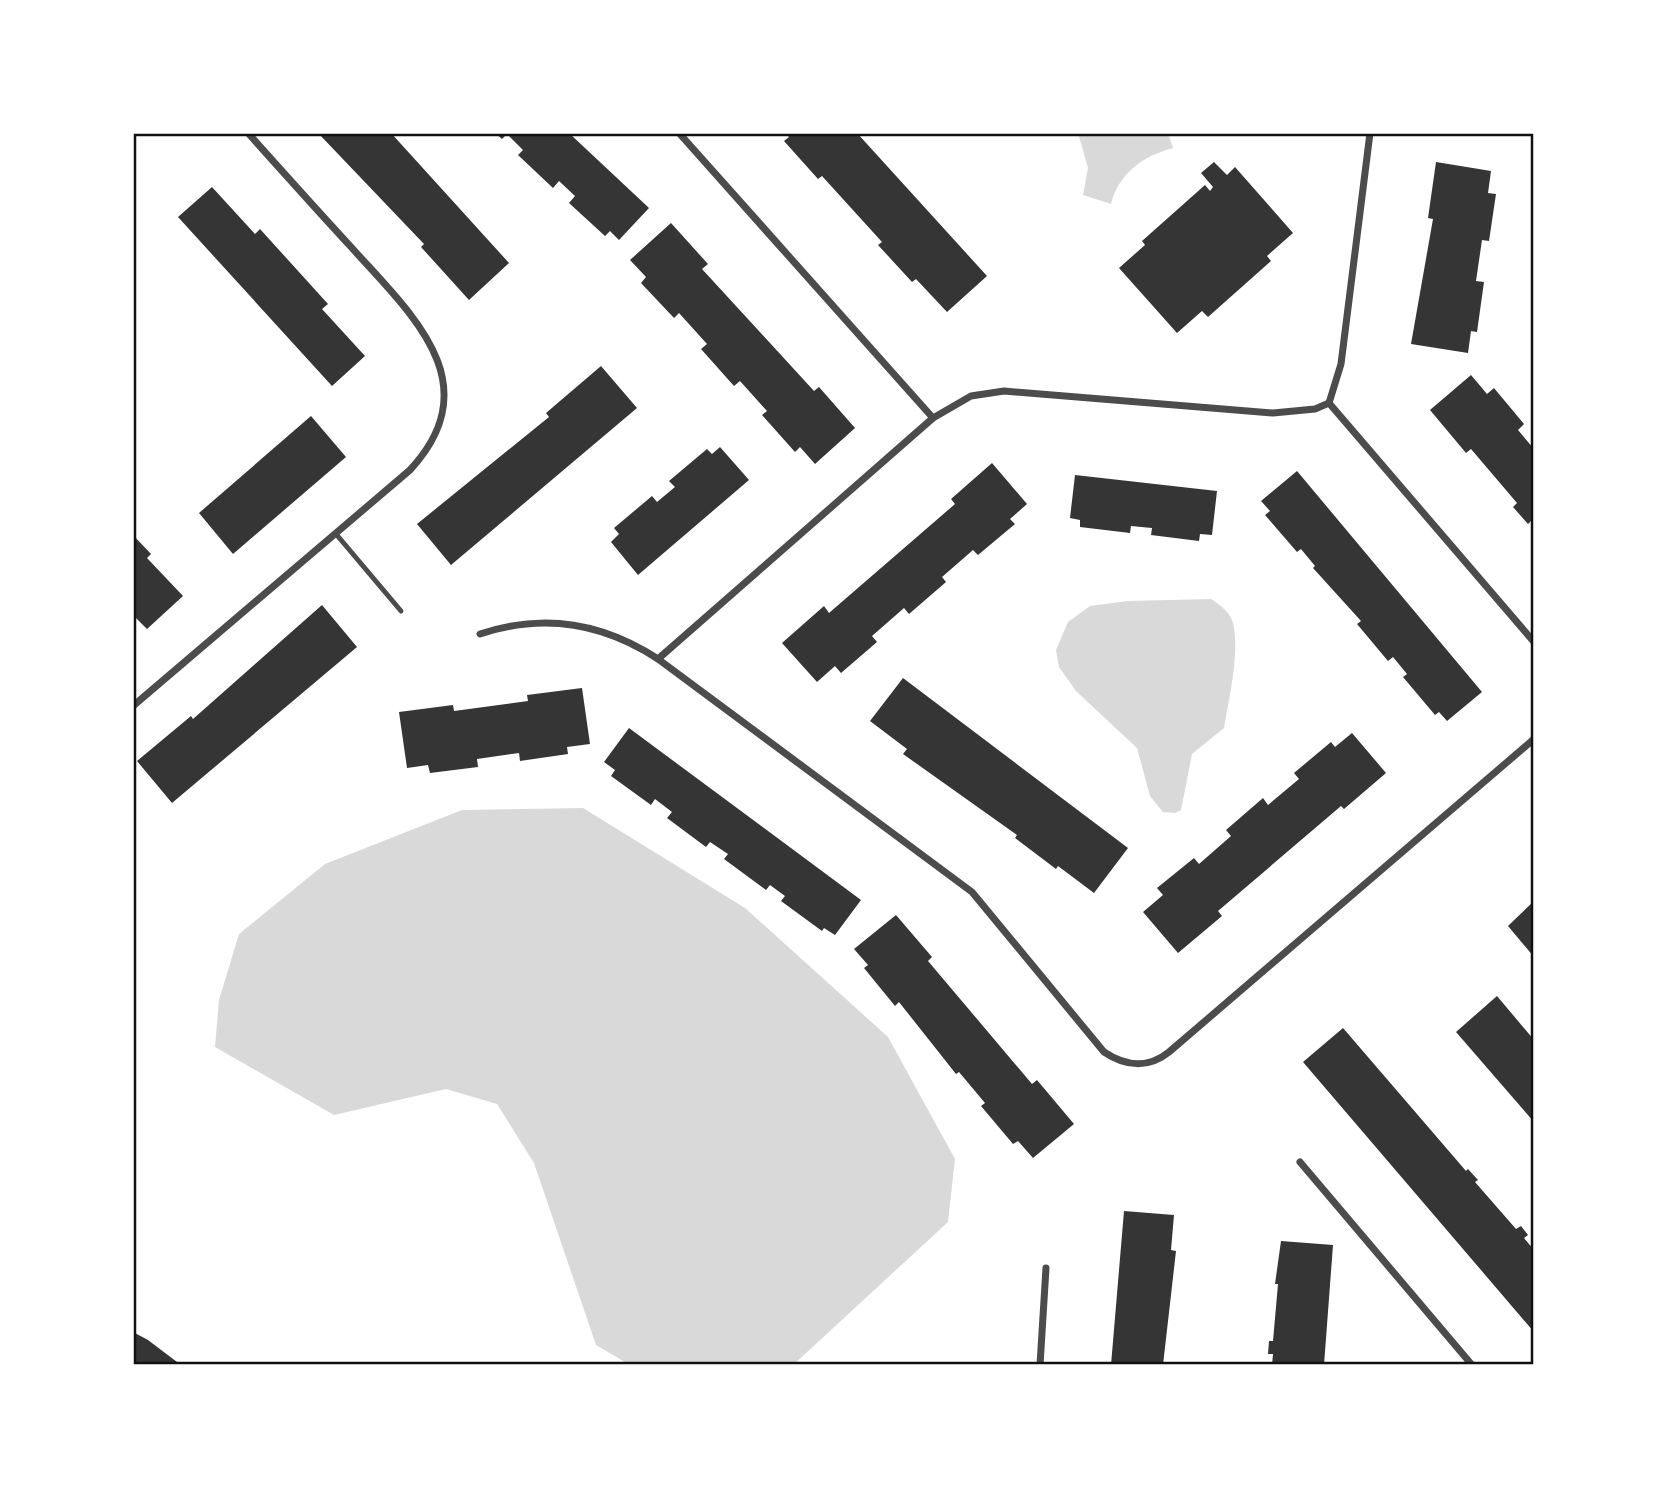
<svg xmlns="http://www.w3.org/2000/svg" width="1667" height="1498" font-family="Cabin,sans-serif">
	<rect width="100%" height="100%" fill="#fff"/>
	<g fill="#d9d9d9">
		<path d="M1078,133h90l5,15c-30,8 -54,25 -62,56l-28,-9 5,-27z"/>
		<path d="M1211,599c9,6 19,13 22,24 7,32 -4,73 -9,105l-32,26 -11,56 -6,3 -12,-1 -13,-16 -13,-48 -61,-57 -17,-24 -3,-17 12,-28 22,-16 38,-5z"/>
		<path d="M583,808l162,100 143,129 67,122 -7,63 -155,143h-163l-34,-20 -62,-182 -37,-59 -51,-15 -112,26 -119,-68 4,-47 20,-66 86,-70 137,-54z"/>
	</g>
	<g fill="#353535">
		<path d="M318,133h73l118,130 -40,37 -48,-53 3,-3z"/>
		<path d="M495,133h74l80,75 -30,32 -9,-9 -5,5 -36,-33 6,-7 -16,-15 -6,7 -35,-33 5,-5 -16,-16 -5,5z"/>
		<path d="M785,133h72l130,143 -40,36 -31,-33 -4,3 -34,-37 4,-3 -60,-66 -4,3 -34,-38 5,-4z"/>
		<path d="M1214,162l13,13 8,-8 58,66 -26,23 4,5 -63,56 -6,-6 -25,22 -58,-65 26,-23 -3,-4 63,-56 5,6 3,-4 -12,-14z"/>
		<path d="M1436,162l55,9 -3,22 8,1 -7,47 -7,-1 -6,41 8,1 -7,50 -6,-1 -3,22 -57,-9 22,-125 -5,-1z"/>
		<path d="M212,187l43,47 5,-5 68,75 -6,5 43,47 -33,30 -154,-169z"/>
		<path d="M671,223l37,41 -6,5 112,122 5,-4 36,41 -40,36 -15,-17 -5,5 -33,-37 5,-4 -27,-30 -6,5 -33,-37 6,-5 -28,-31 -5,5 -33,-35 5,-6 -16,-17z"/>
		<path d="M601,366l36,42 -186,157 -34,-41 132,-107 -3,-4z"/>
		<path d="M1471,375l16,19 7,-6 30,36 -6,6 16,19v75l-3,-3 -3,3 -15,-17 4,-4 -46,-54 -5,4 -36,-43z"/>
		<path d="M311,416l35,41 -113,97 -34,-41z"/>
		<path d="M720,447l29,33 -111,95 -27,-33 8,-8 -5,-6 38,-32 5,6 18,-15 -6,-6 38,-32 5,5z"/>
		<path d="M992,463l35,41 -17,15 5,5 -37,31 -5,-5 -31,27 4,5 -37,32 -5,-6 -32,28 5,6 -36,31 -6,-7 -18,16 -35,-39 42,-37 5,7 126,-109 -4,-5z"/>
		<path d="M1297,471l185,221 -35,29 -8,-9 -4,3 -32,-38 4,-3 -14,-17 -5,4 -31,-37 4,-3 -48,-53 2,-2 -14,-17 -4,3 -32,-37 5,-4 -9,-10z"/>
		<path d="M1075,475l142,16 -5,44 -12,-1 -1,7 -48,-6 1,-7 -21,-2 -1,7 -50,-6v-7l-10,-2z"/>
		<path d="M133,535l18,19 -4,4 36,38 -36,33 -14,-14z"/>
		<path d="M322,605l35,42 -185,156 -35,-42 54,-45 2,3z"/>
		<path d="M903,678l225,170 -34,45 -36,-27 -2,3 -41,-31 2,-3 -114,-81 4,-5 -37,-28z"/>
		<path d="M582,688l8,56 -23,3 1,7 -48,7 -1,-8 -42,6 1,8 -48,6 -2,-8 -21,3 -8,-56 54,-7 1,6 74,-10 -1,-6z"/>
		<path d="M629,728l232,172 -26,35 -11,-7 -2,3 -41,-30 4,-5 -15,-11 -4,5 -42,-31 4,-5 -18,-12 -4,5 -39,-29 5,-6 -17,-13 -4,6 -40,-29 4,-6 -11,-8z"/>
		<path d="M1352,733l34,40 -42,36 -3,-3 -123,105 4,5 -44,37 -35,-41 20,-17 -6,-7 37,-30 5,6 32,-28 -5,-6 37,-32 5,7 31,-26 -5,-6 37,-31 4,5z"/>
		<path d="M1534,901v56l-26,-31z"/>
		<path d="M896,915l36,42 -4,4 104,123 5,-4 37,44 -41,34 -15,-17 -5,3 -32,-38 4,-3 -26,-31 -3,2 -57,-72 -4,4 -31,-38 4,-3 -14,-16z"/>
		<path d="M1497,996l37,44v82l-78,-90z"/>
		<path d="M1343,1028l123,143 2,-2 10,11 -3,2 41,47 5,-3 7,9 -4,3 10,12v82l-231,-270z"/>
		<path d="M1124,1211l50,4 -3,35 5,1 -13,114h-52z"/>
		<path d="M1281,1241l52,4 -9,120h-52l1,-11h-5l1,-13h4l5,-57h-3z"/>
		<path d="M133,1332l15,8 33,25h-48z"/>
	</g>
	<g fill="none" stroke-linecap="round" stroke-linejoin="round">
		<path stroke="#4c4c4c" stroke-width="5" d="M336,534l65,77"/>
		<g stroke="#4c4c4c" stroke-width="7">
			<path d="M679,133l254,285"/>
			<path d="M1329,403l205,239"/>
			<path d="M1329,403l12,-39 29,-231"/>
			<path d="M480,634c63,-21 123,-11 178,25l314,233 132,160c21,14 44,17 65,0l365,-313"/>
			<path d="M658,659l275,-241 38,-22 33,-5 269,22 42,-4 14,-6"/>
			<path d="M133,706l277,-236c81,-87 0,-157 -58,-222 -35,-38 -70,-77 -104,-115"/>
			<path d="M1300,1162l172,203"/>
			<path d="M1040,1365l6,-97"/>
		</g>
	</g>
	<rect width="1667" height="1498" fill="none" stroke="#ffffff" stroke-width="270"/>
	<rect x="135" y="135" width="1397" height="1228" fill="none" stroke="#111" stroke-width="2.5"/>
</svg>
